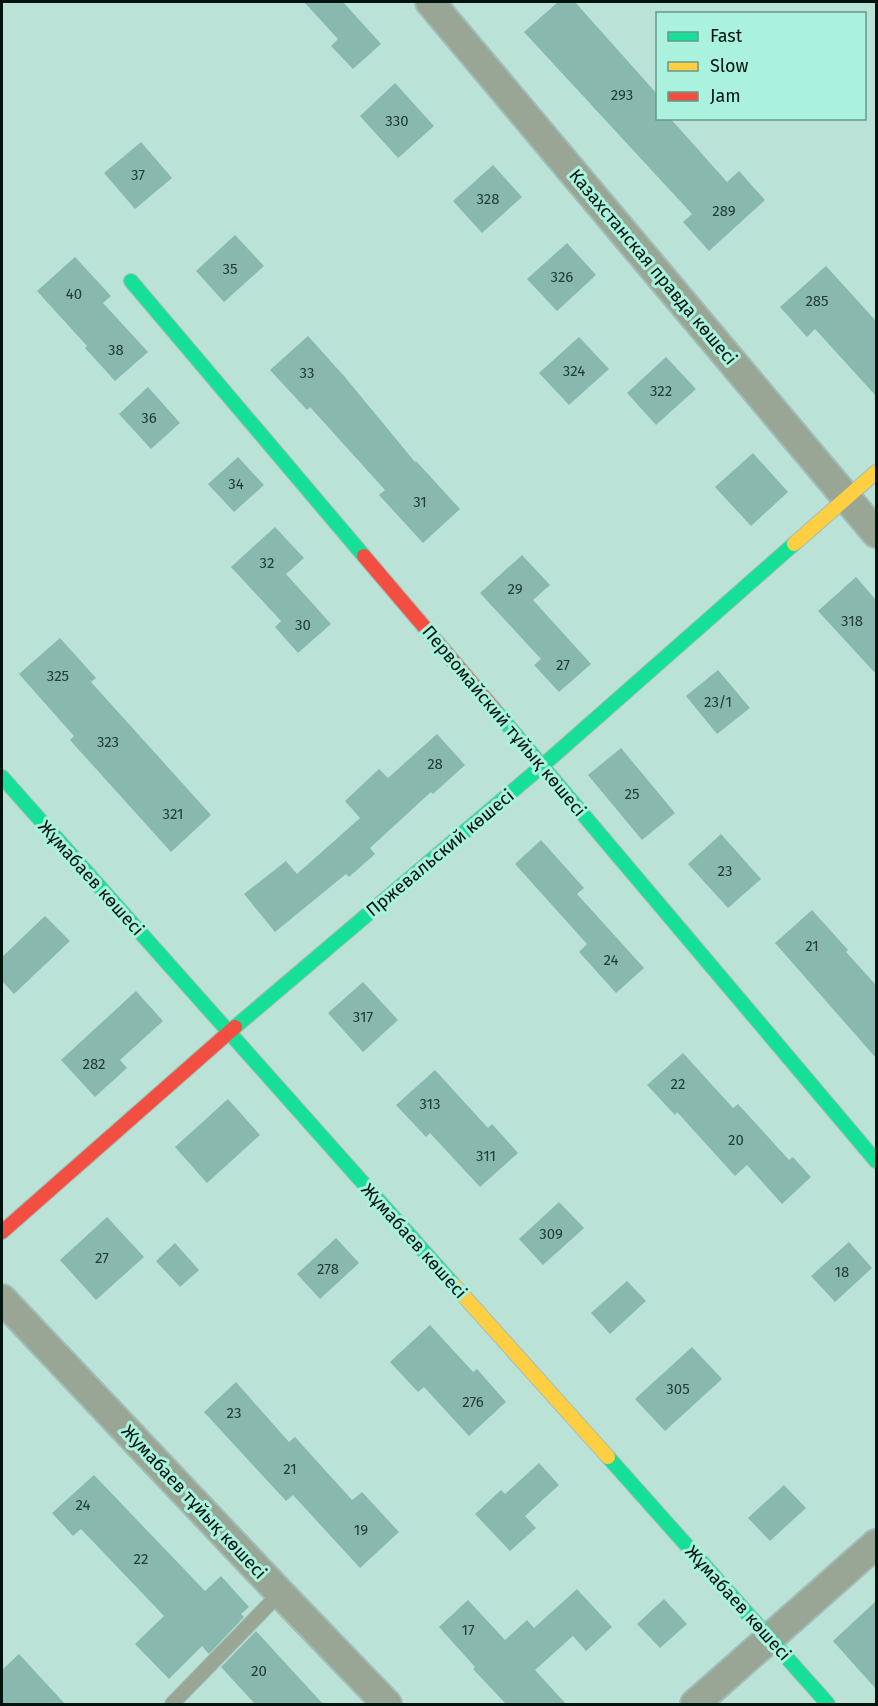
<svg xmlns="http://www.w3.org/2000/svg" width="878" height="1706" font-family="'Fira Sans',sans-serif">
	<rect width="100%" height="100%" fill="#bbe2d7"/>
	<g fill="#89b9ae">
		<path d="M304,2h39l38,42 -28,25 -22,-23 7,-7z"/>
		<path d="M558,2h17l82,92v24h13l57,64 12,-11 26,29 -56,51 -26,-29 9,-8 -168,-182z"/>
		<path d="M395,83l39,43 -36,32 -38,-42z"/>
		<path d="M141,142l31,36 -37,31 -31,-36z"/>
		<path d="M493,165l29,32 -40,36 -29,-32z"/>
		<path d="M235,235l29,31 -40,36 -28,-31z"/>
		<path d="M567,243l29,32 -39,36 -30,-32z"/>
		<path d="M75,257l36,39 -8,7 45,49 -33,29 -30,-33 2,-2 -50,-55z"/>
		<path d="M826,266l50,55v75l-61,-67 -8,8 -27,-30z"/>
		<path d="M308,336l36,40 71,86 1,-1 44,48 -37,34 -44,-48 6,-5 -75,-83 -3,3 -37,-40z"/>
		<path d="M579,337l30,32 -40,36 -30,-32z"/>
		<path d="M666,357l30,32 -40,36 -29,-32z"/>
		<path d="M148,387l32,36 -29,26 -32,-35z"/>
		<path d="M753,453l35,39 -37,34 -36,-39z"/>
		<path d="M238,457l26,28 -30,27 -26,-28z"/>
		<path d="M275,527l29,31 -18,16 45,50 -33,29 -23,-26 6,-6 -50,-54z"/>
		<path d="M522,555l28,30 -17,15 58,64 -32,28 -25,-27 7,-6 -61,-66z"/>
		<path d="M856,577l20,23v74l-58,-63z"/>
		<path d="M60,638l36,40 -5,4 120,133 -40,37 -101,-112 4,-4 -55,-62z"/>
		<path d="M718,670l32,38 -33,26 -31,-38z"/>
		<path d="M437,734l28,31 -32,29 -2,-2 -61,56 5,6 -26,23 -3,-3 -71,58 -31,-38 42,-33 11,13 63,-56 -15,-17 34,-32 9,9z"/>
		<path d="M621,748l54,65 -33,27 -54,-65z"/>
		<path d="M721,834l40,45 -33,29 -40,-44z"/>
		<path d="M541,840l43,48 -7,6 67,74 -28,25 -37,-41 8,-8 -72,-80z"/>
		<path d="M812,910l36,40 -2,2 30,33v73l-101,-115z"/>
		<path d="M45,916l25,25 -56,53 -12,-13v-24z"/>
		<path d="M363,982l35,38 -35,32 -35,-39z"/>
		<path d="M136,991l27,30 -43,39 7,8 -32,29 -34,-37z"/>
		<path d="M683,1053l50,55 5,-4 51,56 4,-3 18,20 -29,27 -35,-39 -12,11 -58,-64 -2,3 -28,-30z"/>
		<path d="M435,1070l53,58 4,-4 26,29 -38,34 -50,-54 -4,4 -30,-32z"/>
		<path d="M228,1099l32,36 -53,48 -32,-36z"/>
		<path d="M559,1202l25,26 -41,37 -24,-26z"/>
		<path d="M107,1217l37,40 -48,43 -36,-40z"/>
		<path d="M336,1238l23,25 -39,36 -23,-25z"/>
		<path d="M849,1242l23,26 -37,34 -24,-26z"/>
		<path d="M175,1243l24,27 -19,17 -24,-26z"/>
		<path d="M627,1281l19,20 -36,33 -19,-21z"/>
		<path d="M430,1325l43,47 4,-3 29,33 -37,34 -45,-49 -6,5 -28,-30z"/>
		<path d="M692,1347l30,32 -57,52 -30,-32z"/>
		<path d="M236,1382l53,60 6,-5 57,63 10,-8 37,40 -39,36 -67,-73 -7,6 -82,-89z"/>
		<path d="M539,1463l20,22 -34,31 11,12 -26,23 -35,-37 26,-24 4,4z"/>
		<path d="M94,1475l111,116 16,-15 28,31 -8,7 3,3 -35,37 -7,-8 -33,33 -34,-35 29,-28 -83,-87 -8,7 -21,-23z"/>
		<path d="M784,1485l22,23 -36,33 -22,-23z"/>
		<path d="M577,1589l35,38 -26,24 -13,-15 -38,34 31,34h-60l-33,-35 2,-2 -36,-40 29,-27 37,40 22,-20 7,8z"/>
		<path d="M664,1599l23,25 -27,24 -23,-24z"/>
		<path d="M876,1601v88l-43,-48z"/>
		<path d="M256,1631l67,73h-68l-34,-37z"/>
		<path d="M19,1654l46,50h-63v-34z"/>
	</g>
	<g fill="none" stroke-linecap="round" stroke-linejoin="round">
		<defs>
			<path id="lane" d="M172,1704l108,-111"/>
			<g id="street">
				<path d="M430,2l446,531"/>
				<path d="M2,1299l278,294 107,111"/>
				<path d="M695,1704l181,-160"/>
			</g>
			<g id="fast">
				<path d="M131,281l233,275"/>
				<path d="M494,709l382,452"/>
				<path d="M2,777l451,507"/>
				<path d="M235,1027l307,-261 252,-222"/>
				<path d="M608,1457l220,247"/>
			</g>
			<g id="slow">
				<path d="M794,544l82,-72"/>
				<path d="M453,1284l155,173"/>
			</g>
			<g id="jam">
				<path d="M364,556l130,153"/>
				<path d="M2,1232l233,-205"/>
			</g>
		</defs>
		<use href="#lane" stroke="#a0beb5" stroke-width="16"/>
		<use href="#street" stroke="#a0beb5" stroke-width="32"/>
		<use href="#fast" stroke="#a0beb5" stroke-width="16"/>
		<use href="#slow" stroke="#a0beb5" stroke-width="16"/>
		<use href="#jam" stroke="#a0beb5" stroke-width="16"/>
		<use href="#lane" stroke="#99a696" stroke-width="14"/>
		<use href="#street" stroke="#99a696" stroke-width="28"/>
		<use href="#fast" stroke="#16e098" stroke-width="14"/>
		<use href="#slow" stroke="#ffcf43" stroke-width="14"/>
		<use href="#jam" stroke="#f24e42" stroke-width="14"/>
	</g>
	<g text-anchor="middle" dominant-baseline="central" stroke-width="6" stroke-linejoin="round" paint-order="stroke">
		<g font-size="15" fill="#223d36">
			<text x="622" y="95">293</text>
			<text x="397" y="121">330</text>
			<text x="138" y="175">37</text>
			<text x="488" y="199">328</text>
			<text x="724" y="211">289</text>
			<text x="230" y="269">35</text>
			<text x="562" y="277">326</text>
			<text x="74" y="294">40</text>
			<text x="817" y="301">285</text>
			<text x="116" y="350">38</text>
			<text x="574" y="371">324</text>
			<text x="307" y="373">33</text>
			<text x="661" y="391">322</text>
			<text x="149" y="418">36</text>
			<text x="236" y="484">34</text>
			<text x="420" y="502">31</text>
			<text x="267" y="563">32</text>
			<text x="515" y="589">29</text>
			<text x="852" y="621">318</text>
			<text x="303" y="625">30</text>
			<text x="563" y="665">27</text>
			<text x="58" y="676">325</text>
			<text x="718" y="702">23/1</text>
			<text x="108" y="742">323</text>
			<text x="435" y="764">28</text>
			<text x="632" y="794">25</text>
			<text x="173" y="814">321</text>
			<text x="725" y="871">23</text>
			<text x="812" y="946">21</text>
			<text x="611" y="960">24</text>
			<text x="363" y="1017">317</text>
			<text x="94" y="1064">282</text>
			<text x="678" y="1084">22</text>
			<text x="430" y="1104">313</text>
			<text x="736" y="1140">20</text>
			<text x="486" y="1156">311</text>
			<text x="551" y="1234">309</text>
			<text x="102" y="1258">27</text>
			<text x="328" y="1269">278</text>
			<text x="842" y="1272">18</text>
			<text x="678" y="1389">305</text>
			<text x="473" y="1402">276</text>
			<text x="234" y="1413">23</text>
			<text x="290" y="1469">21</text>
			<text x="83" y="1505">24</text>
			<text x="361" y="1530">19</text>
			<text x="141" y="1559">22</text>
			<text x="468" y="1630">17</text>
			<text x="259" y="1671">20</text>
		</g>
		<g font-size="18" fill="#00140e" stroke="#abf2de">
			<text transform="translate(653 267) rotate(50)">Казахстанская правда көшесі</text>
			<text transform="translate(504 721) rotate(50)">Первомайский тұйық көшесі</text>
			<text transform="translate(440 853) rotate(-40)">Пржевальский көшесі</text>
			<text transform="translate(91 878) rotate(48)">Жұмабаев көшесі</text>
			<text transform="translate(414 1241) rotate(48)">Жұмабаев көшесі</text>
			<text transform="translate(194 1502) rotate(47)">Жумабаев тұйық көшесі</text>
			<text transform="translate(738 1603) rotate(48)">Жұмабаев көшесі</text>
		</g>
	</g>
	<rect width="878" height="1706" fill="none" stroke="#00140e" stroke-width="6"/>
	<rect x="656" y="12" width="210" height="108" fill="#abf2de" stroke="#67998b" stroke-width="1.5"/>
	<rect x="668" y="32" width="30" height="9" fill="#16e098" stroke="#67998b" stroke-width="1.5"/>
	<text x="710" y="42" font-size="18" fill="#00140e">Fast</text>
	<rect x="668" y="62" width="30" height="9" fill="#ffcf43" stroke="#67998b" stroke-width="1.5"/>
	<text x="710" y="72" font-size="18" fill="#00140e">Slow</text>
	<rect x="668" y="92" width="30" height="9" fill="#f24e42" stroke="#67998b" stroke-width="1.5"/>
	<text x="710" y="102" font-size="18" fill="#00140e">Jam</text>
</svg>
